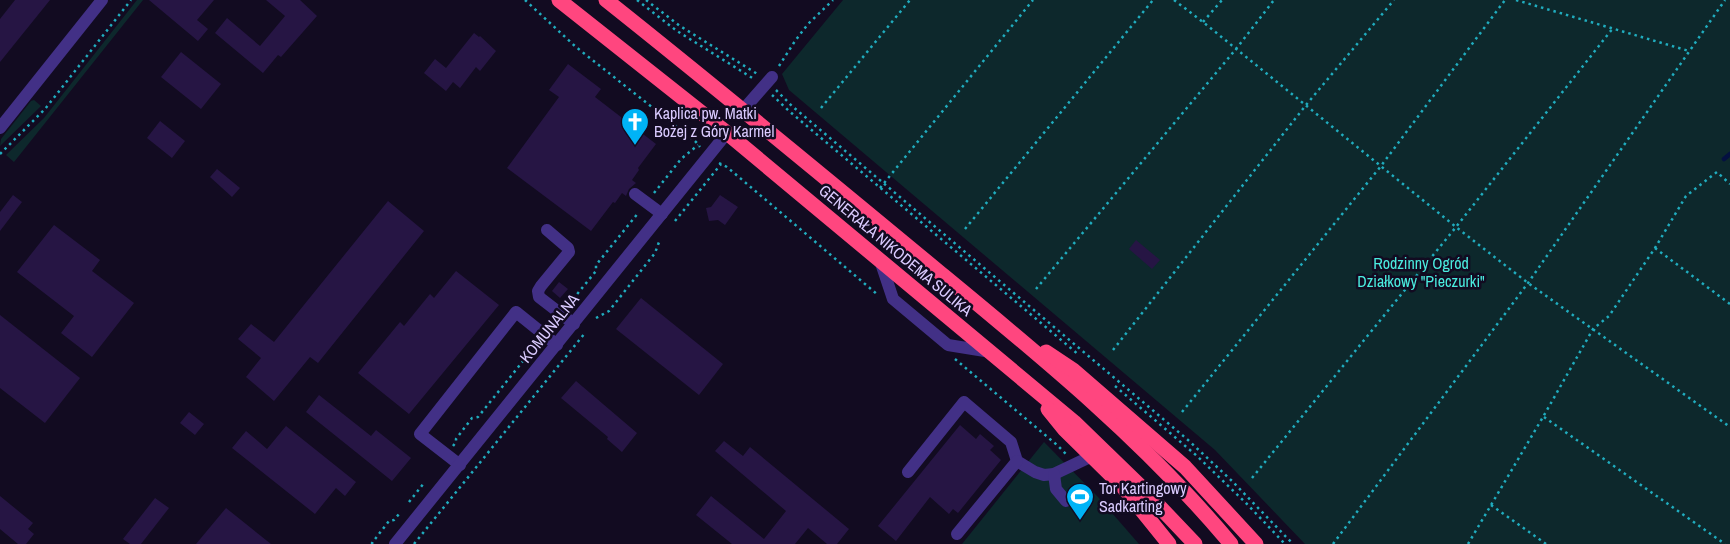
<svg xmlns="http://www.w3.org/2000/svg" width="1730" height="544" font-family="'Archivo Narrow',sans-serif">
	<rect width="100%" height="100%" fill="#120b21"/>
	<g fill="#0d282c">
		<path d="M137,0h6l-129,162 -8,-7 38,-37z"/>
		<path d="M843,0h887v544h-425l-90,-94 -426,-360 -7,-16z"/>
		<path d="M34,100l7,6 -41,40 1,-7 30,-38z"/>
		<path d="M1044,442l54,55 41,47h-177z"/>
	</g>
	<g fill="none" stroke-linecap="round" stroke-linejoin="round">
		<path stroke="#041041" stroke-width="4.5" d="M1724,159l6,-5"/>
	</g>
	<g fill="#261544">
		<path d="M15,0h35l-50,62v-43z"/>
		<path d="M149,0h65l-17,20 11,9 -10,12z"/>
		<path d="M266,0h34l17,16 -36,41 -3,-2 -15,18 -48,-40 12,-15 33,28 25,-30z"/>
		<path d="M474,33l5,4 1,-1 16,15 -16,20 -4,-4 -16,21 -7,-6 -7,9 -22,-18 11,-14 11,9z"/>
		<path d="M181,52l40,32 -20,25 -40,-32z"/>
		<path d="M568,64l33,25 -6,8 61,47 -18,24 1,2 -7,10 4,3 -7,6 -3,7 -4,-3 -7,10 -2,-1 -22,29 -84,-63 52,-71 -10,-7z"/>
		<path d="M160,121l25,20 -13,17 -25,-20z"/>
		<path d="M217,169l23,19 -8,9 -22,-20z"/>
		<path d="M13,195l9,7 -22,29v-19z"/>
		<path d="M720,195l18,12 -13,18 -7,-5 -9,1 -3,-13 5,-1z"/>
		<path d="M388,201l36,30 -106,132 -8,-6 -36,44 -28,-24 15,-19 -23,-19 13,-15 23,18z"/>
		<path d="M54,225l46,35 -8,11 42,32 -42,54 -31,-24 13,-17 -57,-44z"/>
		<path d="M1136,240l24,20 -8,9 -23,-20z"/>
		<path d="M456,271l43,34 -90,109 -51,-41 42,-51 4,4 26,-32 4,4z"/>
		<path d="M559,282l9,7 -8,9 -8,-7z"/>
		<path d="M641,298l82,66 -24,31 -83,-66z"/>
		<path d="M0,315l80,63 -35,45 -45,-35z"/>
		<path d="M576,381l61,52 -15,19 -15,-13 1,-2 -47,-39z"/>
		<path d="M319,395l52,41 5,-6 35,28 -19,23 -86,-69z"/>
		<path d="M189,412l15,12 -9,11 -15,-12z"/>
		<path d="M960,425l16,14 4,-5 14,12 -4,4 11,10 -43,53 -5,-4 -4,5 -19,-17 -34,44 -18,-15z"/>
		<path d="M286,426l70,56 -11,14 -9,-8 -21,26 -83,-66 14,-17 21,18z"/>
		<path d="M724,441l19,15 7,-9 99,82 -12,15h-10l-19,-16 -13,16h-63l-36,-29 15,-19 53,43 22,-28 -71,-60z"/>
		<path d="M0,496l33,27 -5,6 6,5 -8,10h-8l-18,-15z"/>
		<path d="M155,498l14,10 -28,36h-11l-7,-5z"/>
		<path d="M226,508l45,36h-75z"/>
	</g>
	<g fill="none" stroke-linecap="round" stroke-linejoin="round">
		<g stroke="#20acbe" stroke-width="2.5" stroke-dasharray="2.5 4" stroke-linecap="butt">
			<path d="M525,0l51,47 120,95 4,5"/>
			<path d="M637,0l40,31 77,48"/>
			<path d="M646,0l34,26 79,49"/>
			<path d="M1174,0l29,22 253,205 72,56 202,144"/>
			<path d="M1516,0l173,51"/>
			<path d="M1203,22l19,-22"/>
			<path d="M779,66l16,-25 13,-17 25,-24"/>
			<path d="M776,90l16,16 396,334 44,41 61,63"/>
			<path d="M772,95l17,16 290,244"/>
			<path d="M821,108l89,-108"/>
			<path d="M0,154l45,-45 86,-109"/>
			<path d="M719,163l8,4 151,128"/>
			<path d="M880,188l153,-188"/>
			<path d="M654,193l27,-34 17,-14"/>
			<path d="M675,221l46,-57"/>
			<path d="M965,229l188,-229"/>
			<path d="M1655,248l75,56"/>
			<path d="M1036,289l200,-240 38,-49"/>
			<path d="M569,304l27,-33v-6l43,-53"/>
			<path d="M596,318l13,-7 46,-58 4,-11"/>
			<path d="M1113,350l193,-245 88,-105"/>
			<path d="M955,359l102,86 9,9"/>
			<path d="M1115,386l82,70 50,48 38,40"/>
			<path d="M1182,412l199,-246 124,-166"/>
			<path d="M1544,417l181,127"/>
			<path d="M453,446l3,-4v-3l16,-21 6,-1 58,-72"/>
			<path d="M1252,478l204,-251 157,-199"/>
			<path d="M409,502l15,-19"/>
			<path d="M1491,505l55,39"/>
			<path d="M373,544l-1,-1 17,-22 5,-1 5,-6"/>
			<path d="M414,544l171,-211"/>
			<path d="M1333,544l195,-261 197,-283"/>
			<path d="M1468,544l75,-127 50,-88 16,-13 46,-68 31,-52 31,-24 13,12"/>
		</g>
		<g stroke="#423086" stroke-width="12">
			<path d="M743,110l29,-33"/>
			<path d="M0,128l102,-128"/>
			<path d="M635,194l27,20"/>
			<path d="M547,230l21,18 1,4 -28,34 -3,5 1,6 35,27"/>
			<path d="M880,260l13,39 55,46 43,7"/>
			<path d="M460,465l-40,-31 96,-122 41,33"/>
			<path d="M908,472l56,-70 47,40 6,19 18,11 9,3 10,-1 38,-18"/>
			<path d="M1054,474l2,15 10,12"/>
			<path d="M957,534l60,-73"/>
			<path d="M395,544l332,-411"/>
		</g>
		<g stroke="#ff467f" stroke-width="15">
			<path d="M559,0l168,133 347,289 65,63 56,59"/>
			<path d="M606,0c112,89 222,180 333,272 102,84 207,170 292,272"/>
			<path d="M1046,352l27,18 112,97 71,77"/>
			<path d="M1048,409l17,21 58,57 46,57"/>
		</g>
	</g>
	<defs>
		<symbol id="church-pin" viewBox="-11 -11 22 30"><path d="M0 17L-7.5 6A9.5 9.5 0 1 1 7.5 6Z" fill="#00b3f6" stroke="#120b21"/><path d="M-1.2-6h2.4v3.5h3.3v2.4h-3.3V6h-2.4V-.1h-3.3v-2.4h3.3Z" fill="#fff"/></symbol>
		<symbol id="stadium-pin" viewBox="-11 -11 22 30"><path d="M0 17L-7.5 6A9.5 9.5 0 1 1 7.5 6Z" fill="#00b3f6" stroke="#120b21"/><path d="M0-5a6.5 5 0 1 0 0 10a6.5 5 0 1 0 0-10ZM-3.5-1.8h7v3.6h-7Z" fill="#fff"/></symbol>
	</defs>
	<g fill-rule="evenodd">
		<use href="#church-pin" x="619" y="106" width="32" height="43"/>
		<use href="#stadium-pin" x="1064" y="481" width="32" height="43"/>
	</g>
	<g text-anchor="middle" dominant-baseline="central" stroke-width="5" stroke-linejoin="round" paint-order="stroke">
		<g font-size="16" fill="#dacbff" stroke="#120b21" text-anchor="start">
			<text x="654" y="113">Kaplica pw. Matki<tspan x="654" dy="18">Bożej z Góry Karmel</tspan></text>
			<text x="1099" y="488">Tor Kartingowy<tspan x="1099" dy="18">Sadkarting</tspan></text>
		</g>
		<g font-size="16" fill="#dacbff" stroke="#120b21">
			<text transform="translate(896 250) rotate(40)">GENERAŁA NIKODEMA SULIKA</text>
			<text transform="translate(549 328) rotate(-51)">KOMUNALNA</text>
		</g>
		<g font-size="16" fill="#4aecdf" stroke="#120b21">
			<text x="1421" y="263">Rodzinny Ogród<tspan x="1421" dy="18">Działkowy "Pieczurki"</tspan></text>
		</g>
	</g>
</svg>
